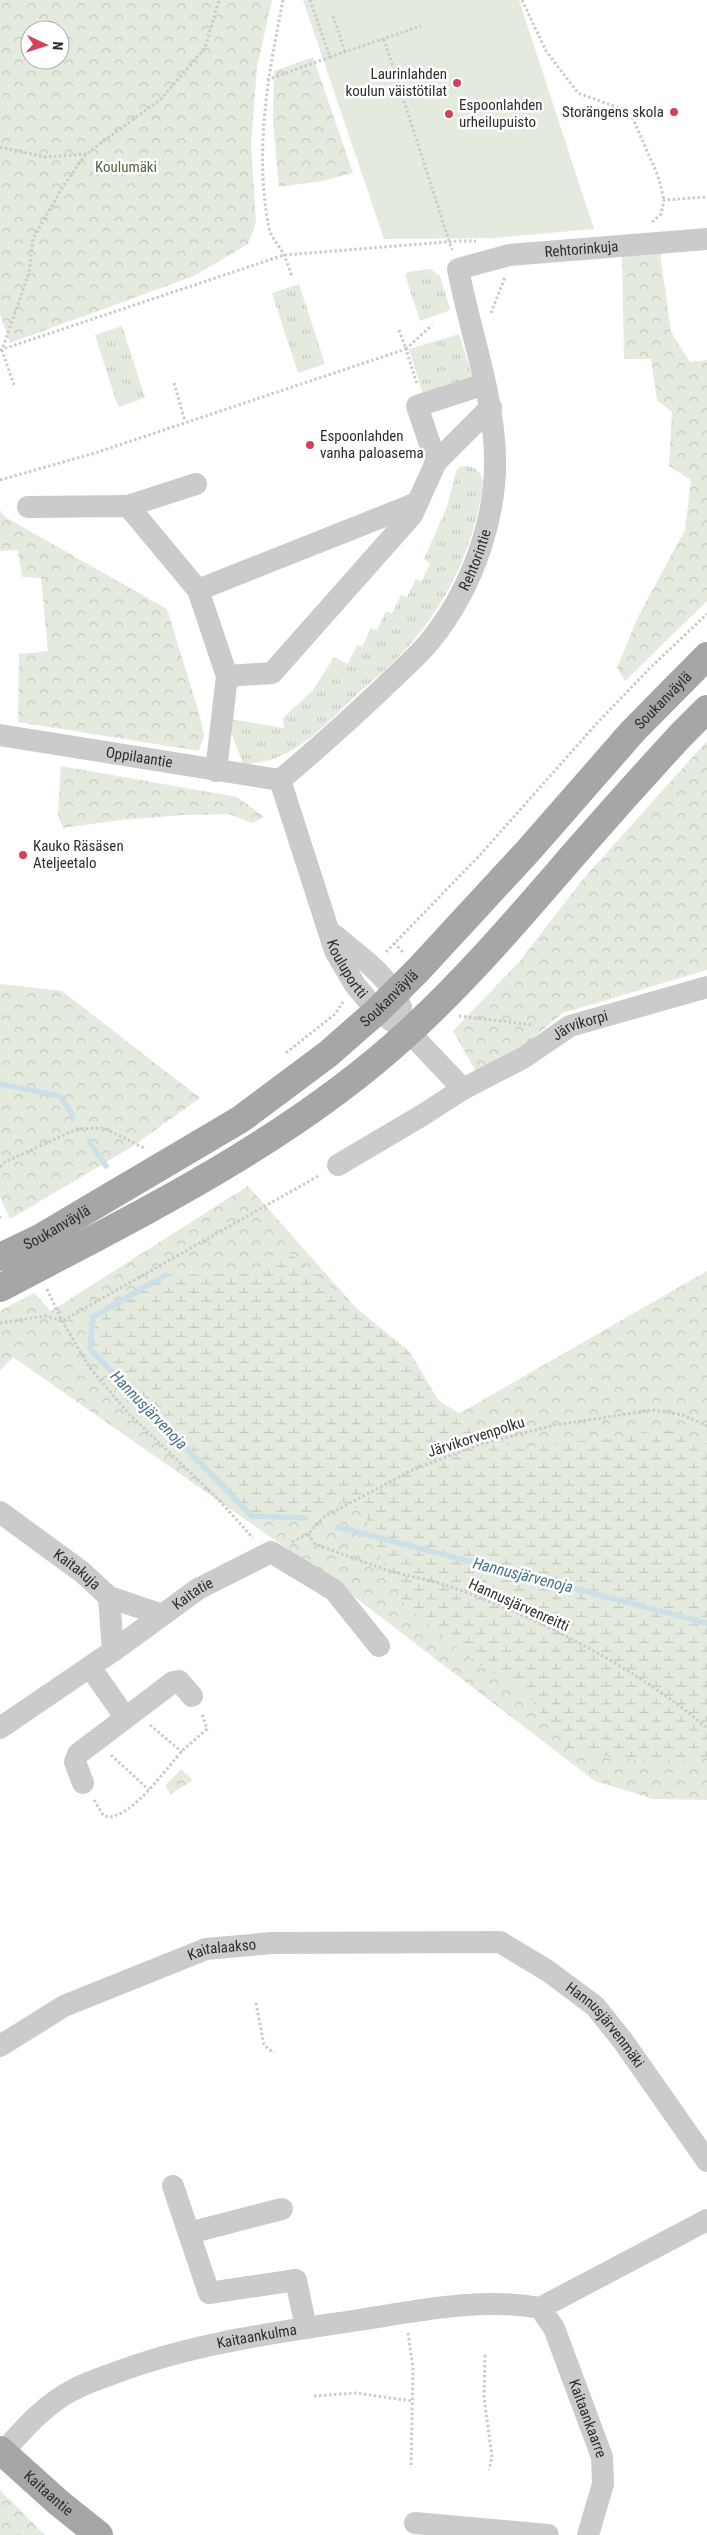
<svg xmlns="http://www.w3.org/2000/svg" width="707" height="2535" font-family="'Roboto Condensed',sans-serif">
	<defs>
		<pattern id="grass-tufts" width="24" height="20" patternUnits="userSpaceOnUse" patternTransform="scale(1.25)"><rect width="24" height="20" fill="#e5eade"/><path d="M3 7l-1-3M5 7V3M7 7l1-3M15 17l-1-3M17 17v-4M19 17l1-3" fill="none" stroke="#c5c9bf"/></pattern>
		<pattern id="forest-crowns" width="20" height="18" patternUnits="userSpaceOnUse" patternTransform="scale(1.25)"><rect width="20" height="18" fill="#e5eade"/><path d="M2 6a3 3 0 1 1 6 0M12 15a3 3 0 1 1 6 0" fill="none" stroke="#c5c9bf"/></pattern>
		<pattern id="wetland-marsh" width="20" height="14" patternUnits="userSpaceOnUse" patternTransform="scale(1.25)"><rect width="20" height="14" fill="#e5eade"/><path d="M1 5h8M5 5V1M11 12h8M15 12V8" fill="none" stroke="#c5c9bf"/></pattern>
	</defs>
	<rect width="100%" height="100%" fill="#fff"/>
	<g fill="url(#grass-tufts)">
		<path d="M430,269l10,7 10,32 -2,3 -28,10 -15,-46 3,-3z"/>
		<path d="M299,284l26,80 -27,9 -26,-80z"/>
		<path d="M122,326l23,72 -27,9 -23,-72z"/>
		<path d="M459,334l14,44 -50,16 -14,-45z"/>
		<path d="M468,466c20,5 15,23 11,40 -10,49 -33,96 -66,135 -18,22 -42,40 -63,60 -32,31 -60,62 -107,63l-13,-35v-10l54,9 -1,-10 30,-28 21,-33 14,7 9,-19 5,2 9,-19 6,2 9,-19 6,3 9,-19 6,2 9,-18 6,2 8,-18 -6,-4 23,-52 9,-35 3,-5z"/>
	</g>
	<g fill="url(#forest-crowns)" fill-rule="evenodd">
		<path d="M0,0h272l-15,67 -6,78 5,77 -8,22 -54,32 -184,67 -10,-29zM30,30h30v30h-30z"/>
		<path d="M313,57l40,116 -31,8 -43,6 -6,-66 1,-50z"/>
		<path d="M660,253l11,79 19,30 17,-2v241l-82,80 -8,-13 21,-51 47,-87 6,-50 -22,-14 3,-54 -15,-12 -6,-41h-27l-2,-103z"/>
		<path d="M0,510l5,7 162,92 32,104 5,23 -5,15 -181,-29 1,-68 29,-3 -7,-73 -19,-1 -4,-27 -18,1z"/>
		<path d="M707,741v229l-144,43 -49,40 -38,19 -23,-41 67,-70 63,-82z"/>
		<path d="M61,766l176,31 27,20 -12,6 -23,-9 -46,1 -62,5 -58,8 -5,-13z"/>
		<path d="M0,984l62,7 138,107 -70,50 -120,71 -10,-22z"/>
		<path d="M248,1186l205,231 254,-146v529l-54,-1 -58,-18 -256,-196 -326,-228 -13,14v-60l34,-18 17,18z"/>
		<path d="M181,1769l12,11 -22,14 -6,-8z"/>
		<path d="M0,2490l45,45h-45z"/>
	</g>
	<path fill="url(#wetland-marsh)" d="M289,1253l121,99 28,48 77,49 154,-19 38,14v314l-44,6 -93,-13 -42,-55 -59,-38 -64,-53 -25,-49 -17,-44 -26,-13 -32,19 -53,-2 -162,-167 3,-32 73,-42 83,-2z"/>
	<path fill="#e5eade" d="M303,0h216l75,229 -99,9 -111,1z"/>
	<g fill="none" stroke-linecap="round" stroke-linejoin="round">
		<g stroke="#cce0e8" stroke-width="5.5">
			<path d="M0,1084l60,12 13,20"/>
			<path d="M89,1141l17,25"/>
			<path d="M166,1275l-73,42 -3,32 162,167 53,2"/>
			<path d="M338,1527l369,96"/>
		</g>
		<g stroke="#cbcbcb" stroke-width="3" stroke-dasharray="2.5 2.5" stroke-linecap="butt">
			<path d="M283,0c-15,75 -29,152 -14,228 2,10 11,18 15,27 3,6 5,14 8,21"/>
			<path d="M310,0l20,57 91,-31"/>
			<path d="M522,0l24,51 32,42 52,19 28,64 6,24"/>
			<path d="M333,16l12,36"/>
			<path d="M384,39l68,211"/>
			<path d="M267,80l63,-23"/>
			<path d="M0,147l45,10 41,-3"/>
			<path d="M652,222l9,-8 3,-14 43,-3"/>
			<path d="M491,313l14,-36"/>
			<path d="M399,330l7,19 26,-24"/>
			<path d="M0,350l284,-95 174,-14h18"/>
			<path d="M174,383l11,38"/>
			<path d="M14,385l-12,-35 27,-77 4,-34 29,-51 24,-34 75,-55 44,-51 14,-48"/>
			<path d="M0,480l95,-27 311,-104 11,35"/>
			<path d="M394,943l10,10"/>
			<path d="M386,952l94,-97 118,-133 52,-54 57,-54"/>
			<path d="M459,1016l75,9"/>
			<path d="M286,1053l49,-39 8,-12"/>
			<path d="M0,1167l5,-5 72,-33 27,-1 42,21"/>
			<path d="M0,1217l1,1"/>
			<path d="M47,1289l15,32 28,47 39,46 88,84 36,40"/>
			<path d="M0,1323l45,-7 17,5 258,-146"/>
			<path d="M308,1534l7,10c24,9 48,18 72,26 18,5 37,9 55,14 86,28 196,84 265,144"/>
			<path d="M292,1542l16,-8 16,-17 86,-46 67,-26 78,-20 98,-15 30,5 24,11"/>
			<path d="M150,1725l32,27"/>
			<path d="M111,1755l38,35"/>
			<path d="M94,1800l9,15 5,2c25,0 59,-50 75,-67 8,-7 16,-14 24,-21l-5,-15"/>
			<path d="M256,2003l8,42 10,8"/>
			<path d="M408,2333l5,35 -2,100"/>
			<path d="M485,2355l-1,42 8,60 -3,13"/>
			<path d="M314,2396l42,-3 56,8"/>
		</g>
		<g stroke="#cbcbcb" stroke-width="22">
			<path d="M436,462l-19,-56 68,-22"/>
			<path d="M128,506l68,-22"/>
			<path d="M28,507l100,-1 70,84 29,86 -11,95"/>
			<path d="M198,590l219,-87"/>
			<path d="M227,676l45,-3 140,-158 24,-53 55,-55"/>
			<path id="s1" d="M0,735l280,45"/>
			<path id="s2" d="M280,780c35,-29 69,-60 102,-91 16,-16 34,-31 48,-48 44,-54 71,-132 64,-202 -5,-57 -25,-113 -36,-170l51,-14 198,-16"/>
			<path id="s3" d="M280,780l55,171 20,34 22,26 32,21 54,57 60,-31 47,-32 137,-39"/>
			<path d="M334,935c24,20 57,42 67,72"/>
			<path d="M338,1165l83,-49 42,-27"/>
			<path id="s4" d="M0,1512l82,60 27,25 4,54"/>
			<path d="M109,1597l53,18"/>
			<path d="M90,1667l35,50"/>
			<path id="s5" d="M0,1728l113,-77 85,-62 73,-37 63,38 45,56"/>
			<path d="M83,1783l-8,-21 3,-8 95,-72 6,-1 13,15"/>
			<path id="s6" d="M0,2046l64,-40 142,-57 66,-6 228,-1 48,29 47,35 28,35 84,120"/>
			<path d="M173,2186l36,107 87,-13 10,48"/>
			<path d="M189,2233l93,-24"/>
			<path id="s7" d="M540,2308l14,20 48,129 1,27 -15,51"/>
			<path d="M540,2308l167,-88"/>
			<path id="s8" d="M3,2452c21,-23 42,-48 70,-62 12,-7 26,-11 39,-16 80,-31 163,-41 247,-54 58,-9 123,-23 181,-12"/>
			<path d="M415,2523l133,12"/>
		</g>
		<g stroke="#a6a6a6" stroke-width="28">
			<path id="s9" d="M0,1257l38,-18 203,-120 87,-65 49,-43 42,-42 109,-118 105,-120 74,-75"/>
			<path d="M0,1288c142,-75 291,-147 410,-257 60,-55 113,-118 166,-179 34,-39 69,-78 104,-116l27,-27"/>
			<path id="s10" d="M0,2450l59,53 40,32"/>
		</g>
	</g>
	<g fill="#d44259" stroke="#fff" stroke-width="2">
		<circle cx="457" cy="83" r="5"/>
		<circle cx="674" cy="112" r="5"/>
		<circle cx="449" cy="114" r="5"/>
		<circle cx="310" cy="445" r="5"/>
		<circle cx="23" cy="855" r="5"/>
	</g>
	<g text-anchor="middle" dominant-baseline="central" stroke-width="5" stroke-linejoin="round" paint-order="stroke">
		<g font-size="15" fill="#2e2e2e" stroke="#fff" text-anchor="start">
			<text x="447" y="74" text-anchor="end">Laurinlahden<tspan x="447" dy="17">koulun väistötilat</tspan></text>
			<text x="459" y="105">Espoonlahden<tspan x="459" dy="17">urheilupuisto</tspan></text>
			<text x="664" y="112" text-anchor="end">Storängens skola</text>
			<text x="320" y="436">Espoonlahden<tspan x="320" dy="17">vanha paloasema</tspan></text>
			<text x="33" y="846">Kauko Räsäsen<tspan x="33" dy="17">Ateljeetalo</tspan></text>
		</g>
		<g font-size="15" fill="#556640" stroke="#fff">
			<text x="126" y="167">Koulumäki</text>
		</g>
		<g font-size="15" fill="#2e2e2e" stroke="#fff">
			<text stroke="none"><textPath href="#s2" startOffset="721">Rehtorinkuja</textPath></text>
			<text stroke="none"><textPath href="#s2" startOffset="298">Rehtorintie</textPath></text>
			<text stroke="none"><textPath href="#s9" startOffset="874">Soukanväylä</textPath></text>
			<text stroke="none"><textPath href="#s1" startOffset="141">Oppilaantie</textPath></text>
			<text stroke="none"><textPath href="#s3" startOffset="201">Kouluportti</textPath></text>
			<text stroke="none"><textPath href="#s9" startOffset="469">Soukanväylä</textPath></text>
			<text stroke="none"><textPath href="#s3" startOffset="504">Järvikorpi</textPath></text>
			<text stroke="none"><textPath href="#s9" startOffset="64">Soukanväylä</textPath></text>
			<text transform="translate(476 1437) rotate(-18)">Järvikorvenpolku</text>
			<text stroke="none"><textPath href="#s4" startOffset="96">Kaitakuja</textPath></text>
			<text stroke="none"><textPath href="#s5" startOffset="235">Kaitatie</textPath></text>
			<text transform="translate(519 1605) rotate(24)">Hannusjärvenreitti</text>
			<text stroke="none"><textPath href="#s6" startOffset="244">Kaitalaakso</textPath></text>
			<text stroke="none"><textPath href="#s6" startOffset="658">Hannusjärvenmäki</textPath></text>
			<text stroke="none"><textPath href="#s8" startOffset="286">Kaitaankulma</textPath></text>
			<text stroke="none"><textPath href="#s7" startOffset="121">Kaitaankaarre</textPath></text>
			<text stroke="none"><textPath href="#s10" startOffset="65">Kaitaantie</textPath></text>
		</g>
		<g font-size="16" font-style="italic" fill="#447489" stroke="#fff">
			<text transform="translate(149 1410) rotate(46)">Hannusjärvenoja</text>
			<text transform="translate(523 1575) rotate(14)">Hannusjärvenoja</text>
		</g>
	</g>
	<g transform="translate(45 45) rotate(94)"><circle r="24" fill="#ffffff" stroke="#ababab"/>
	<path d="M0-4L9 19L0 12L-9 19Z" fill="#d44259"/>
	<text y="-8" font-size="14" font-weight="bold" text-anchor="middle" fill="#2e2e2e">N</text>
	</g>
</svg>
